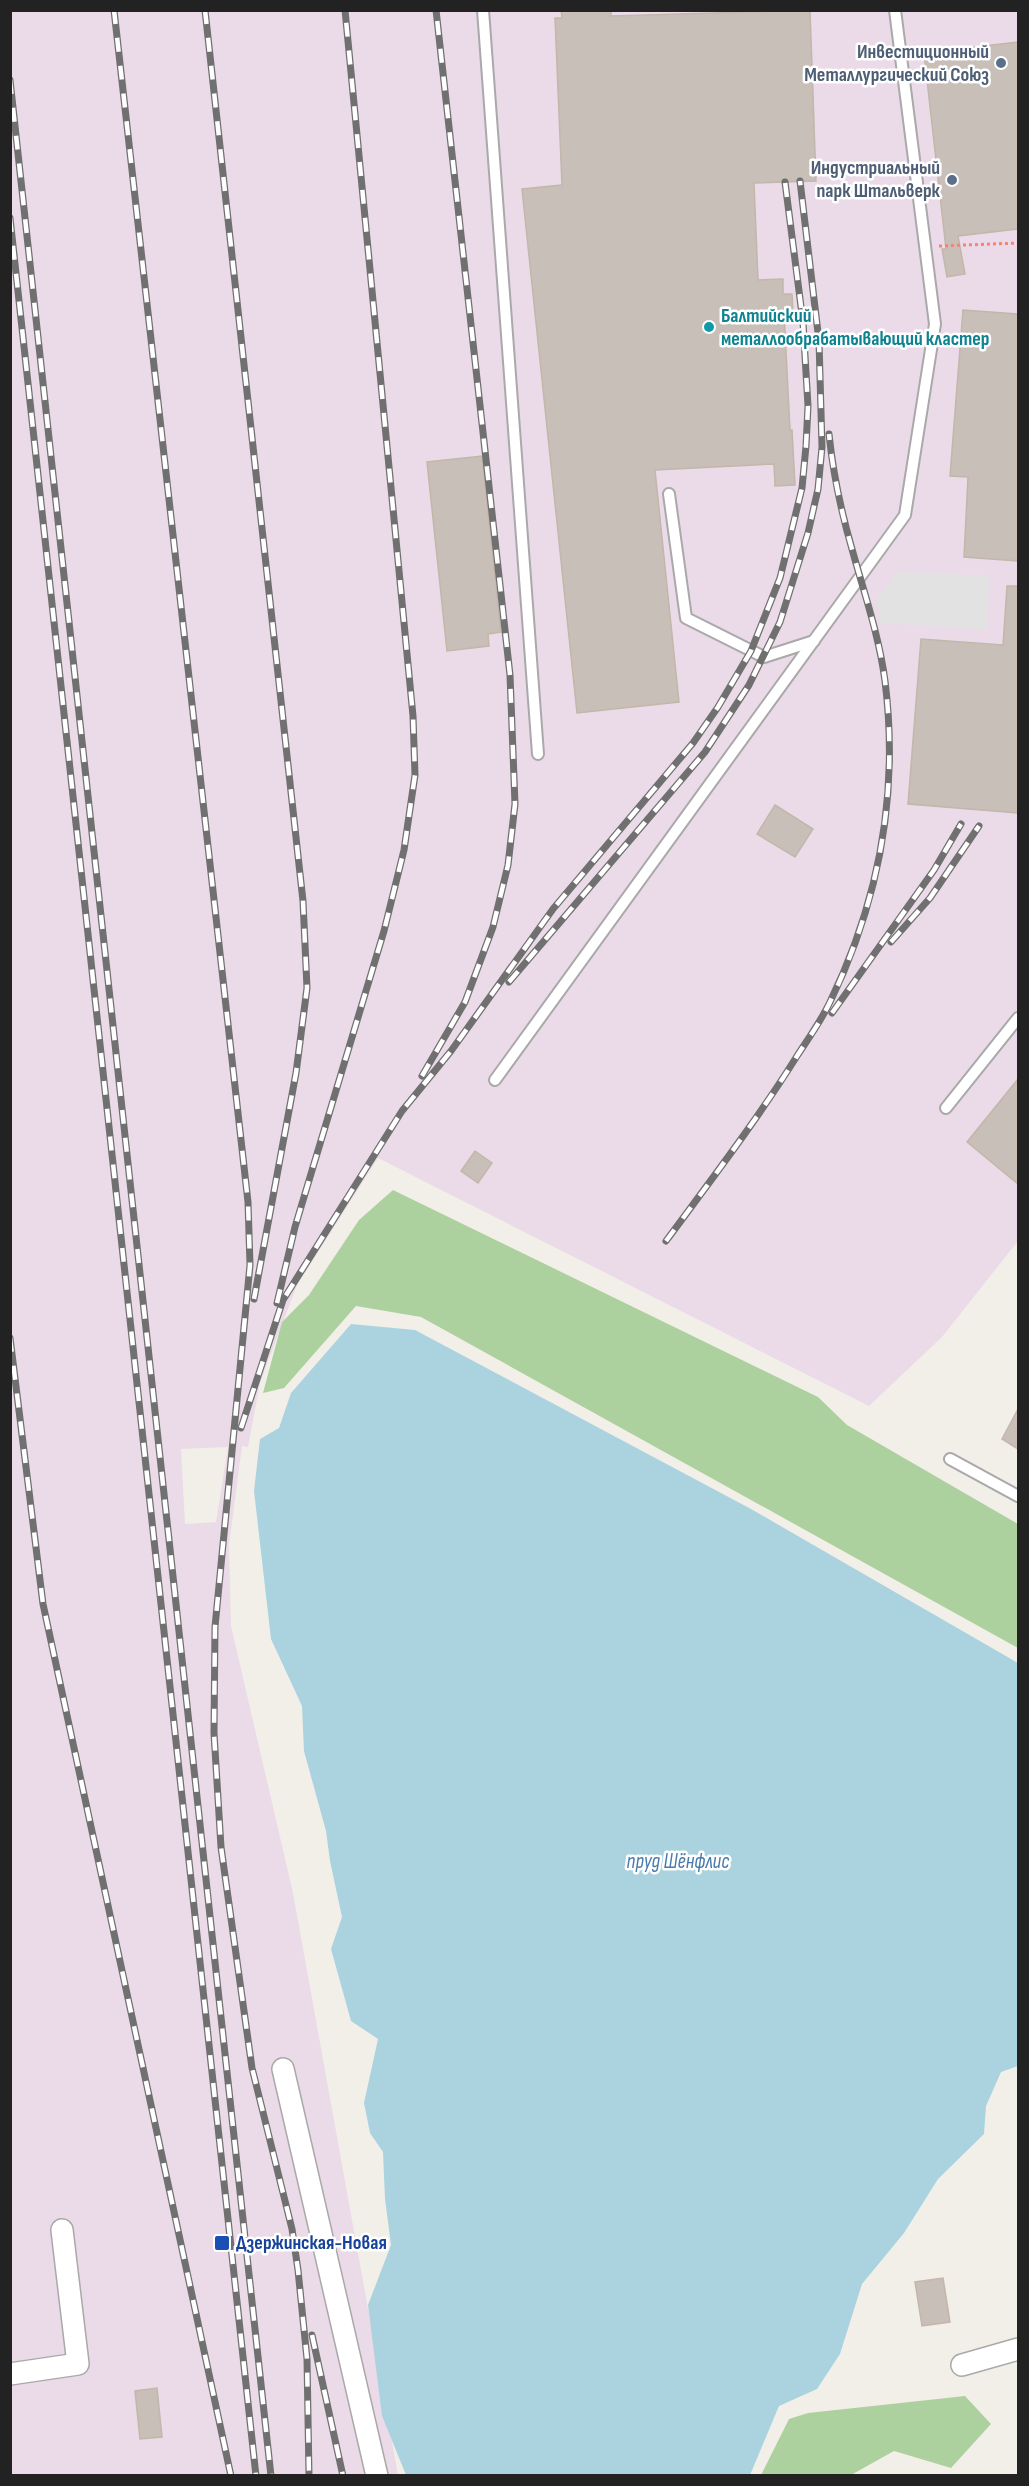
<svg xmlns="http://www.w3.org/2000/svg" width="1029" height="2486" font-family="'Sofia Sans Condensed',sans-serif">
	<rect width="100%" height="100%" fill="#f2efe9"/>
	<path fill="#ebdbe8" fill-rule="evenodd" d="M11,11h1007v1230l-76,96 -73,69 -491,-248 -81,127 -37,98 -12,64 -6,-1 -13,99 2,81 62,267 105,582 -387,1zM228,1447l-12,75 -31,2 -4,-75z"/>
	<g fill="#add19e">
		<path d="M393,1190l425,207 29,28 171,99v124l-597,-331 -65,-11 -72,82 -21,5 19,-71 27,-27 50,-75z"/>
		<path d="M965,2396l26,28 -40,44 -57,-17 -43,24h-90l28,-56 19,-6z"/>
	</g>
	<path fill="#e2e2e2" d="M898,571l92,5 -3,54 -106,-7 -5,-23z"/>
	<path fill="#aad3df" d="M351,1324l64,6 336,179 267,154v403l-17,6 -15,34 -2,28 -46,45 -34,54 -42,51 -22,70 -23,35 -38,17 -29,69h-344l-24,-59 -14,-111 23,-60 -6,-46 -2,-47 -13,-19 -6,-30 14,-64 -27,-18 -20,-72 11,-32 -12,-56 -4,-30 -22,-80 -2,-45 -31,-67 -17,-148 6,-52 19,-11 12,-35z"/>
	<g fill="#c7bfb8" stroke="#c4b6ab" stroke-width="1.5">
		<path d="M561,10h50v6l199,-6 6,171 -62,2 4,97 25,-1v15h9l1,18h-9l6,118h2l3,55 -20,1 -1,-22 -119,6 24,232 -102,11 -55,-524 40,-4 -7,-167h7z"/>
		<path d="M1018,42v187l-60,7 7,38 -18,3 -5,-28h4l-22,-196z"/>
		<path d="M963,310l55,4v247l-54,-4 4,-80 -18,-1z"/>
		<path d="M482,456l19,176 -13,2 1,12 -42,5 -20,-189z"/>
		<path d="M1007,586h11v227l-110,-9 13,-165 82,6z"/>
		<path d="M775,805l38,24 -18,28 -38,-23z"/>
		<path d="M1018,1079v105l-51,-42z"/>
		<path d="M475,1151l17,12 -14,20 -17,-12z"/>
		<path d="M1018,1409v40l-16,-10z"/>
		<path d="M943,2278l7,44 -28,4 -7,-44z"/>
		<path d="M157,2388l5,49 -22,2 -5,-48z"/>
	</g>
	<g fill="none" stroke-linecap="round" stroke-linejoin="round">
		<defs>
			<g id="service">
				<path d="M483,10l55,744"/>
				<path d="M669,494l17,124 78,39 50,-16"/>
				<path d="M495,1080l410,-565 30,-191 -40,-314"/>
				<path d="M946,1108l72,-90"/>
				<path d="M950,1459l68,37"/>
			</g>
			<g id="minor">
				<path d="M283,2069l94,407"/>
				<path d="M962,2365l56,-16"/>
				<path d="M10,2374l68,-10 -16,-134"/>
			</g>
		</defs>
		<use href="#service" stroke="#a9a9a9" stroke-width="14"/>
		<use href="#minor" stroke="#a9a9a9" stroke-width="24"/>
		<path stroke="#fa8072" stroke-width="3" stroke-dasharray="3 3" stroke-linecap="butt" d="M939,246l79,-3"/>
		<use href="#service" stroke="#fff" stroke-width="10"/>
		<use href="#minor" stroke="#fff" stroke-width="21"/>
		<defs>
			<g id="rail">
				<path d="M114,10l134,1192 2,63 -35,362 -1,106 7,114 31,221 40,161 6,41 9,89 2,117"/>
				<path d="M205,10l98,891 4,87 -11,85 -42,226"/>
				<path d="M10,80l261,2396"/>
				<path d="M10,218l246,2258"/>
				<path d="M891,942l39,-44 49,-72"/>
				<path d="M509,982l196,-230 44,-67 31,-63 28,-89 10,-44 4,-42 -3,-106 -19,-160"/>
				<path d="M832,1013l102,-143 27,-46"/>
				<path d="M422,1076l43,-74 28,-75 15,-62 7,-61 -5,-129 -74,-665"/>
				<path d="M666,1241c45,-61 91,-121 131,-185 11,-17 24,-35 33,-54 49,-101 69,-209 55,-321 -6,-46 -21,-88 -33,-132 -11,-38 -19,-76 -23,-115"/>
				<path d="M277,1303l18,-76 89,-296 20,-81 11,-75 -2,-59 -68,-706"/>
				<path d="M10,1338l33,266 188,872"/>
				<path d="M241,1428l42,-128 119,-189 49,-60 102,-142 140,-166 25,-36 33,-56 29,-73 22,-90 4,-42 2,-40 -5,-84 -18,-140"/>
				<path d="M312,2335l31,141"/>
			</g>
		</defs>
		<use href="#rail" stroke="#707070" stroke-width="7"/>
		<use href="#rail" stroke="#fff" stroke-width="4.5" stroke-dasharray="14" stroke-linecap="butt"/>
	</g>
	<g fill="#5c6f8a" stroke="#fff" stroke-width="2">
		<circle cx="1001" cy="63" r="6"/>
		<circle cx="952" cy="180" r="6"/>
	</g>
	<circle fill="#0f9aa8" stroke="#fff" stroke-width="2" cx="709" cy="327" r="6"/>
	<rect fill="#1a4fb4" stroke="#fff" stroke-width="2" x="214" y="2235" width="16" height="16" rx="3"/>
	<g text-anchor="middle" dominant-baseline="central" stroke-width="5" stroke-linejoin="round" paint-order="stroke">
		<g font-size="20" font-weight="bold" fill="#4e5e75" stroke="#fff" text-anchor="end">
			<text x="989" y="52">Инвестиционный<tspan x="989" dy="23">Металлургический Союз</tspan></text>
			<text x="940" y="168">Индустриальный<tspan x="940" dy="23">парк Штальверк</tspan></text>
		</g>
		<g font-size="20" font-weight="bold" fill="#0d838f" stroke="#fff" text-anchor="start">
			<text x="721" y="316">Балтийский<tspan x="721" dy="23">металлообрабатывающий кластер</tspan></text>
		</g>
		<g font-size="20" font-weight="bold" fill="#164399" stroke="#fff" text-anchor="start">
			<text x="236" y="2243">Дзержинская-Новая</text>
		</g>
		<g font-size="21" font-style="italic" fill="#4a7aab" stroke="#fff">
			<text x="678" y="1861">пруд Шёнфлис</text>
		</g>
	</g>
	<rect width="1029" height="2486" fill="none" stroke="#222222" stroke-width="24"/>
</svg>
